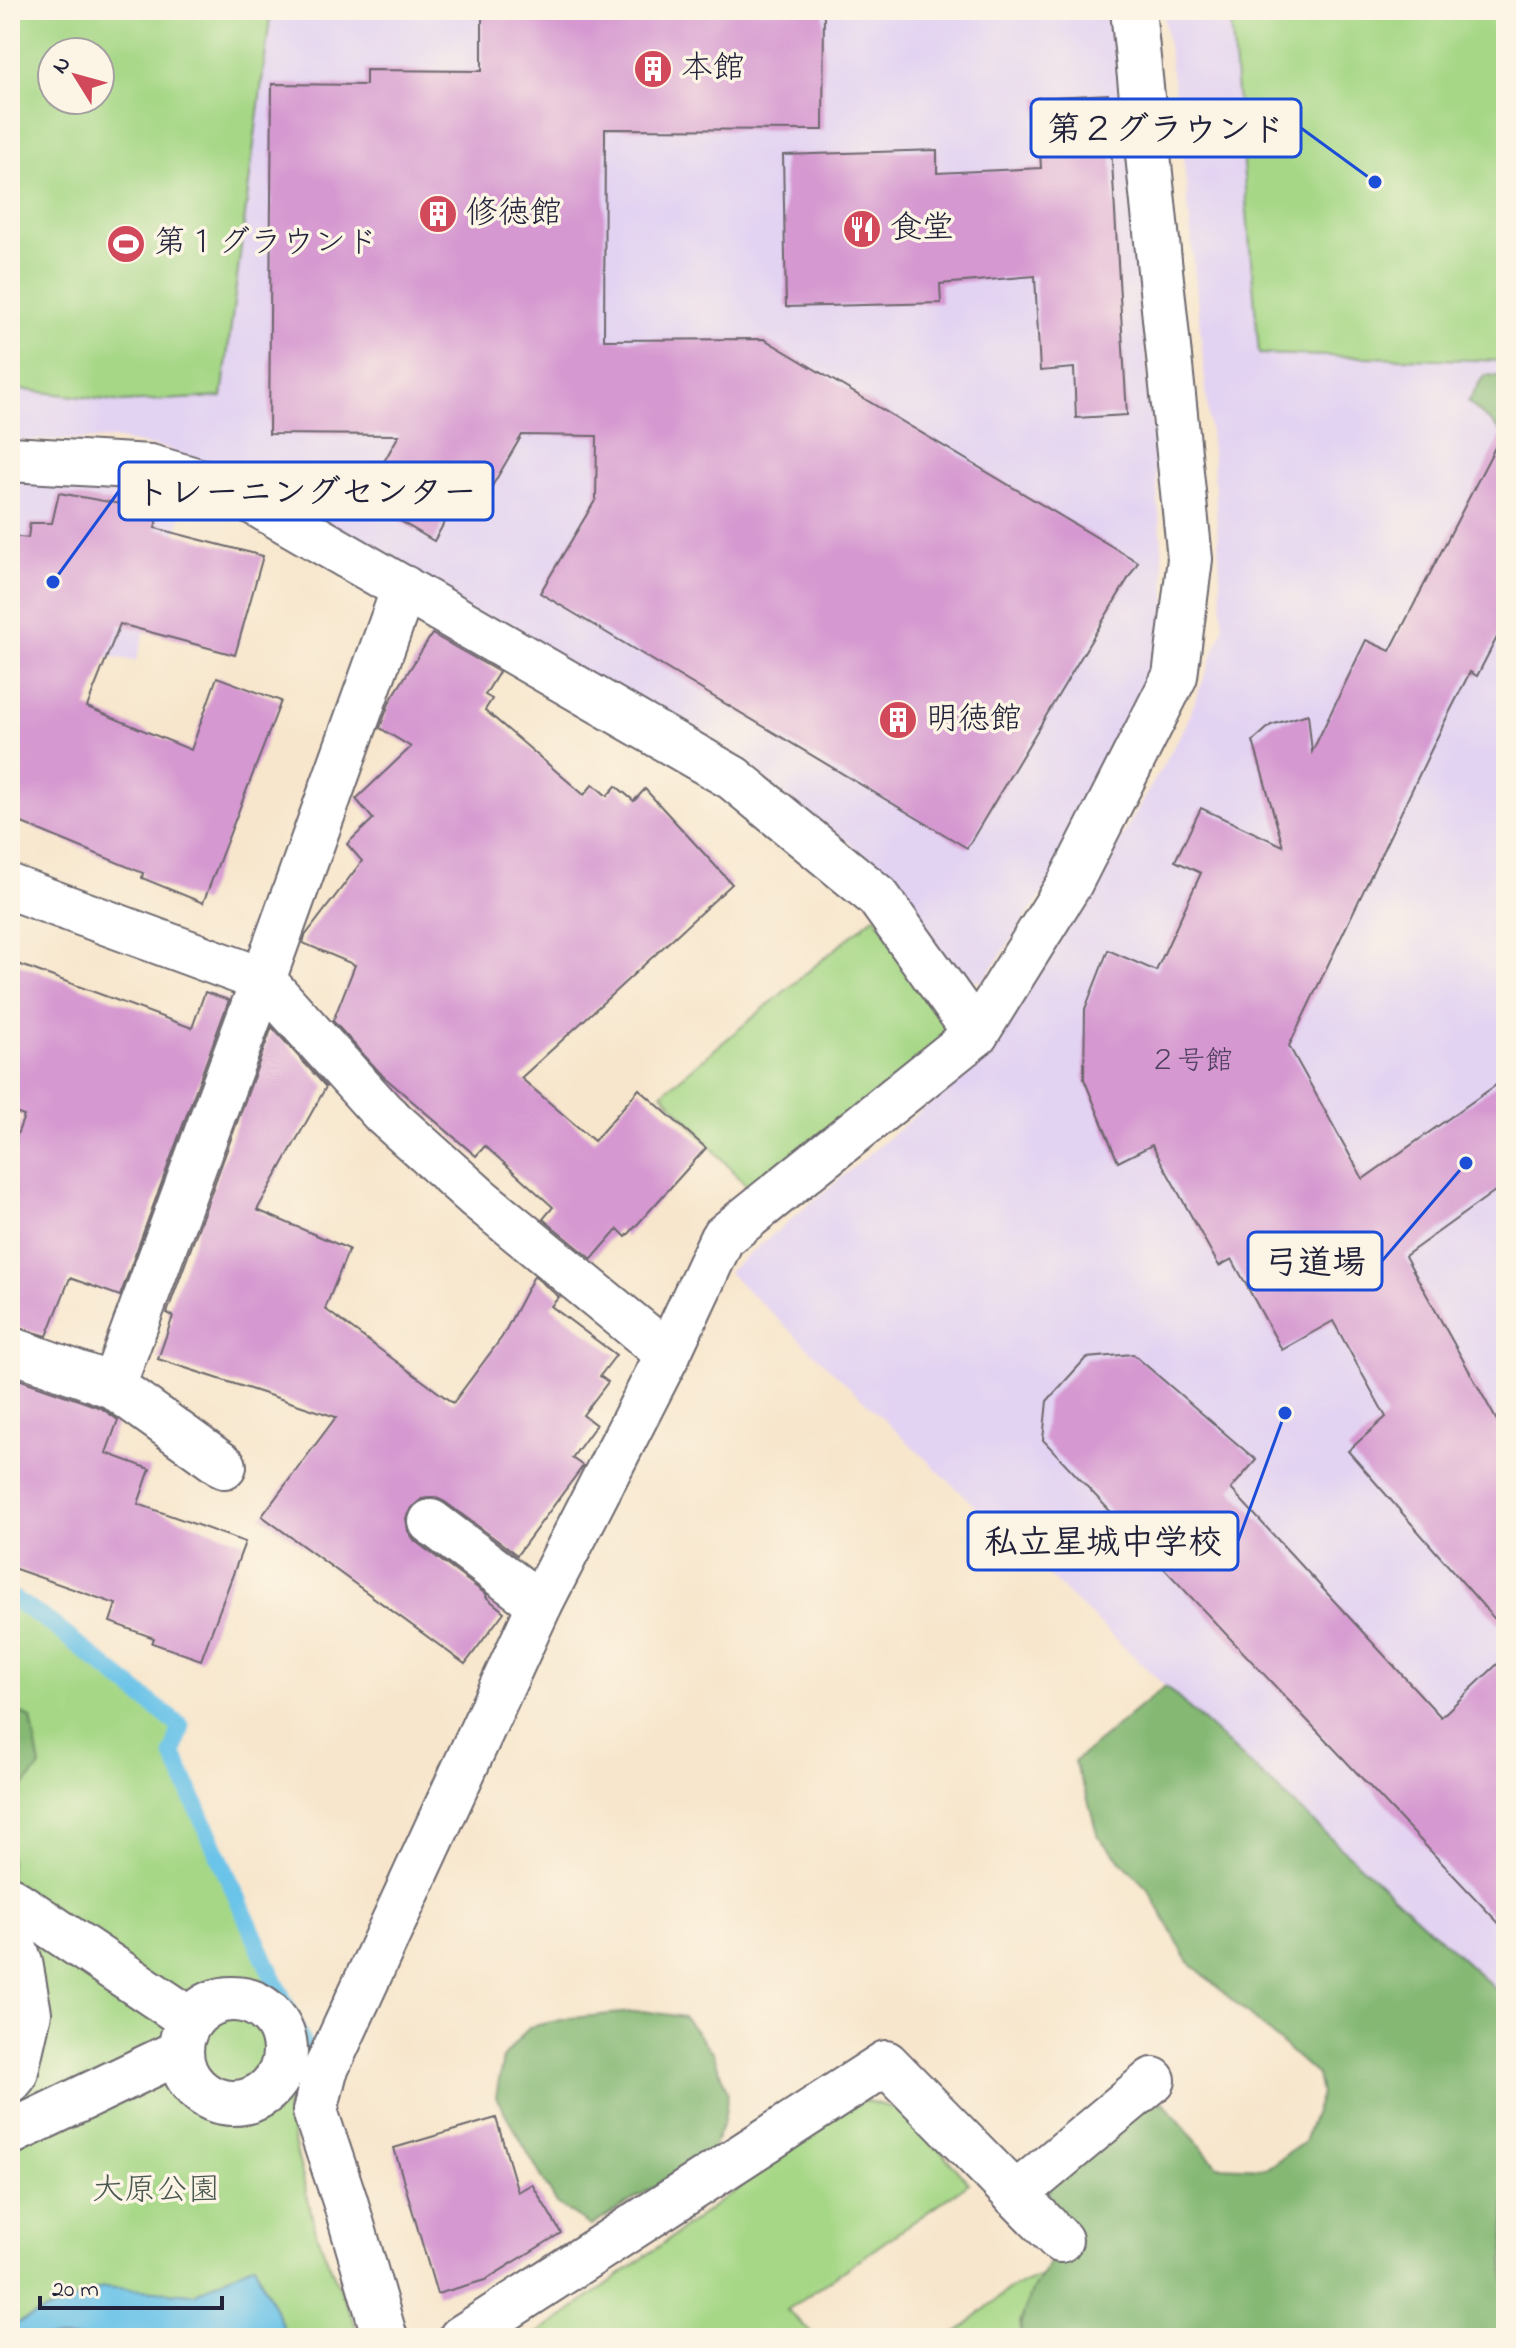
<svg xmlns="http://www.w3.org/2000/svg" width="1516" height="2348" font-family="'Indie Flower','Klee One',sans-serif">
	<rect width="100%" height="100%" fill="#fcf5e5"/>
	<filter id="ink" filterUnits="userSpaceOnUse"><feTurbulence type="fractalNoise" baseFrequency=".0125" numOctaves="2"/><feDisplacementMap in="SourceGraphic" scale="16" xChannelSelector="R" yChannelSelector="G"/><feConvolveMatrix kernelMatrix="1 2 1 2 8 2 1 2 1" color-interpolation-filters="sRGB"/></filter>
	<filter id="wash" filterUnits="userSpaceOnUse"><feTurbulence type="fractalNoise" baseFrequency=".006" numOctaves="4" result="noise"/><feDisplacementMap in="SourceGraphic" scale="32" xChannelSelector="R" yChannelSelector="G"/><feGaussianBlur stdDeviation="1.8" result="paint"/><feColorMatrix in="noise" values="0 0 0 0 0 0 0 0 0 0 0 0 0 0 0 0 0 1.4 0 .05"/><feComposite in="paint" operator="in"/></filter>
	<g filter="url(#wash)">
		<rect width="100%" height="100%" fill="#f7e6cc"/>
		<g fill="#e3d3f2" fill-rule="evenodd">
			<path d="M10,10h1104l6,29 48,580 -40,113 -63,129 -82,120 -30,-2 -56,-85 -45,-49 -118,-88 -566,-308 -55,-10 -103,2zM52,52h48v48h-48z"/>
			<path d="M1163,10h343v1989l-341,-313 -437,-414 238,-199 77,-108 77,-125 65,-113 38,-98 -9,-156 -32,-330z"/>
			<path d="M10,477l148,5 29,15 -51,164 -126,-21z"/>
		</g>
		<g fill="#a6d786" stroke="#647c60" stroke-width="2" fill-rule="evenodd">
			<path d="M10,10h261l-49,387 -100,5 -112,-14zM100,52v48h-48v-48z"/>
			<path d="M1230,10h276v351l-247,-7z"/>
			<path d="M875,916l76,105 -3,17 -198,152 -88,-97z"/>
			<path d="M10,1602l34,23 132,105 -7,27 132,301 -15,51 31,127 44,102h-351z"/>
			<path d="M860,2099l45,12 64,72 -182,127 30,28h-287l34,-22z"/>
			<path d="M1041,2276l-21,46 2,16h-72l59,-49z"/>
		</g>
		<g fill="#84b873" stroke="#536d57" stroke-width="2">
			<path d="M1484,375l22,1v60l-38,-34z"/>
			<path d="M1165,1686l341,313 -2,339h-482c-5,-36 25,-71 45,-98l-18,-44 1,-23 90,-73 24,3 53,63 50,2 37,-26 17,-48 -4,-19 -129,-114 -40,-72 -50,-52 -11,-41 -13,-34z"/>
			<path d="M10,1708l21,10 9,49 -25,30 -5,-1z"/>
			<path d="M642,2011l42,6 29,36 15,40 -4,28 -12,29 -121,76 -34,-22 -61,-107 7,-39 26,-31 42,-9z"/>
		</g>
		<path fill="#6ac3e8" stroke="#467292" stroke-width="2" d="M254,2264l34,74h-278v-12l93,-39 91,7z"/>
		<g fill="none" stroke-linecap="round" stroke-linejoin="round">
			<path stroke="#6ac3e8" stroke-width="18" d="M10,1597l39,25 132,105 -8,27 131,293"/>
		</g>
		<g id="blocks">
			<g fill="#d598d0">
				<path d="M482,10h342l-1,120 -218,-1 -1,211 160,-1 374,223 -171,286 -427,-255 56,-94 1,-63 -75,-1 -45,77 -20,-12 -23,41 -71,-42 36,-64 -130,-1 3,-350 94,1v-15l116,1z"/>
				<path d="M1108,94l19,321 -51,3 -2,-50 -34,3 -5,-95 -95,8 1,19 -155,4 -3,-152 154,-5v23l104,-5 -4,-70z"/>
				<path d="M1506,426v194l-29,56 -7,-4 -25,49 -156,325 74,133 143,-101v105l-101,73 101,181v195l-158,-181 38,-34 -53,-96 -51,29 -50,-91 -13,7 -67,-121 -34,17 -34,-83 1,-70 23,-59 48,21 45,-98 -26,-12 26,-53 82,38 -30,-105 18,-16 37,-11 4,38 54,-112 24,11z"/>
				<path d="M59,493l101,18 -5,17 108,28 -28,99 -115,-31 -33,83 104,43 26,-73 64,24 -78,202 -61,-25 1,-5 -133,-55v-282l18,2 2,-15h22z"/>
				<path d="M432,634l67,38 -14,23 7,4 -7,11 99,85 9,-11 14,12 9,-10 18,15 11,-12 87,95 -211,194 73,63 45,-52 67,59 -80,89 -8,-8 -26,30 -49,-40 10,-12 -68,-61 -9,10 -93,-80 -50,-55 22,-56 -52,-22 2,-7 57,-75 -15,-17 26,-25 -17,-20 55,-52 -31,-19 10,-27z"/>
				<path d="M10,961l182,67 13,-36 24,8 -109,296 -50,-18 -23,58 -37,-11v-171l14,-38 -14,-5z"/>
				<path d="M272,1027l54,60 -69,123 92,39 -24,60 128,94 49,-66 32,-61 25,21 -8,9 65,49 -16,21 8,6 -25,33 13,10 -24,33 11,8 -66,89 -72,-53 -10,-5 -13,2 -11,9 -5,10 2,13 7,10 72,54 -1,2 18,15 -39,52 -203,-148 74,-99 -178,-58 15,-43 -6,-3z"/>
				<path d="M1133,1354l123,106 -25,29 210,228 65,-61v275l-463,-491 4,-39 39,-43z"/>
				<path d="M10,1376l91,32 17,12 -12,33 44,16 -12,35 107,38 -44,118 -49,-17 2,-5 -44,-16 6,-18 -106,-37z"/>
				<path d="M496,2118l22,74 14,-8 29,49 -76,47 -48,14 -43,-146z"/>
			</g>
		</g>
	</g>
	<g filter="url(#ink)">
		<use href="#blocks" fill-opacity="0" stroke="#6d676e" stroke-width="2"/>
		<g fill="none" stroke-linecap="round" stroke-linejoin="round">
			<defs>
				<g id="minor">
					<path d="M10,459l140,8 84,24 499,287 145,119 98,137"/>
					<path d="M10,887l253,93 120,133 95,85 190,156"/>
					<path d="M10,1349l103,37 150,-406 141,-392"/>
					<path d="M113,1386l111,80"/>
					<path d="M431,1522l109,82"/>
					<path d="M10,1899l181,121"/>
					<path d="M10,1937l10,25 9,51 -14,62 -5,6"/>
					<circle cx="233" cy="2051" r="52"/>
					<path d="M10,2133l171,-82"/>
					<path d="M1015,2195l138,-115"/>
					<path d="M385,2338l-40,-137 -30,-90 10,-40 215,-467 128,-250 54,-116 254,-204 94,-151 105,-207 15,-117 -57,-549"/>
					<path d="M461,2338l425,-275 174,177"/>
				</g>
			</defs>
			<use href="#minor" stroke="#6d676e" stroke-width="48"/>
			<use href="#minor" stroke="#fff" stroke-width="44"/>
		</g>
	</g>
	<defs>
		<symbol id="building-disc" viewBox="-11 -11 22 22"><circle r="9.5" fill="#d1495b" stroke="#fcf5e5"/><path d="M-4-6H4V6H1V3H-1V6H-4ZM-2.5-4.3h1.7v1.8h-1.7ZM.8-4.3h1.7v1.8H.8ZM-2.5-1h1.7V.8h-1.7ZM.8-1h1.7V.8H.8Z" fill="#fff"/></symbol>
		<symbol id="restaurant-disc" viewBox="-11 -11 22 22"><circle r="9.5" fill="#d1495b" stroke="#fcf5e5"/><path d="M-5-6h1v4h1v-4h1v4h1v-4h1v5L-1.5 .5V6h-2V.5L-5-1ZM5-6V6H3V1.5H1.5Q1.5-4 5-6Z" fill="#fff"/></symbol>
		<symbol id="stadium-disc" viewBox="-11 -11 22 22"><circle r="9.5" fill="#d1495b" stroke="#fcf5e5"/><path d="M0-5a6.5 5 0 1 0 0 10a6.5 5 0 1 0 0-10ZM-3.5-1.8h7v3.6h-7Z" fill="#fff"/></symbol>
	</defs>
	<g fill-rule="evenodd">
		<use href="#building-disc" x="631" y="47" width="44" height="44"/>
		<use href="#building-disc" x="416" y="192" width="44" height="44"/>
		<use href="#restaurant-disc" x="840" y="207" width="44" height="44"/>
		<use href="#stadium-disc" x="104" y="222" width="44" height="44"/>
		<use href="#building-disc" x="876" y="698" width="44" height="44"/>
	</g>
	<g text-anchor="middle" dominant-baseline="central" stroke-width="7" stroke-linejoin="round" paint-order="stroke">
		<g font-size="28" fill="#4f4060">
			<text x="1191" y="1062">２号館</text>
		</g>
		<g font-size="32" fill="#22223b" stroke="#fcf5e5" text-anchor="start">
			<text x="681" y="69">本館</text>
			<text x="466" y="214">修徳館</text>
			<text x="890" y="229">食堂</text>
			<text x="154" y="244">第１グラウンド</text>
			<text x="926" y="720">明徳館</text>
		</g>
		<g font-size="32" fill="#4a5852" stroke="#fcf5e5">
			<text x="156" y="2191">大原公園</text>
		</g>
	</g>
	<path fill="none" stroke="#1d4ed8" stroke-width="3" d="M1375 182L1301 128M53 582L119 491M1466 1163L1382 1261M1285 1413L1238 1541"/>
	<g fill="#1d4ed8" stroke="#fcf5e5" stroke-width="3">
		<circle cx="1375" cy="182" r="8"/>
		<circle cx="53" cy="582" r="8"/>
		<circle cx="1466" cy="1163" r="8"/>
		<circle cx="1285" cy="1413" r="8"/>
	</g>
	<g fill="#fcf5e5" stroke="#1d4ed8" stroke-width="3">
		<rect x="1031" y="99" width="270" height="58" rx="8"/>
		<rect x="119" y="462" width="374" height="58" rx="8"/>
		<rect x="1248" y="1232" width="134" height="58" rx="8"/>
		<rect x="968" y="1512" width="270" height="58" rx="8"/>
	</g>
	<g font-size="34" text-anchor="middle" font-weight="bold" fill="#22223b">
		<text x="1166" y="140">第２グラウンド</text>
		<text x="306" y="503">トレーニングセンター</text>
		<text x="1315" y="1273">弓道場</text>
		<text x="1103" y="1553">私立星城中学校</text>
	</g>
	<rect width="1516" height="2348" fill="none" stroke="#fcf5e5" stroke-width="40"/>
	<g transform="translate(76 76) rotate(307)"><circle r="38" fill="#fcf5e5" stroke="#a5a1a1" stroke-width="2"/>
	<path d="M0-6L14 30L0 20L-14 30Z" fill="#d1495b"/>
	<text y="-12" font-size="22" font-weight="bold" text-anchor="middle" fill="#22223b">N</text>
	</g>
	<path d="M40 2296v12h182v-12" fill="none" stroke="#22223b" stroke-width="4"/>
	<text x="52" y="2296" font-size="24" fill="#22223b" stroke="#fcf5e5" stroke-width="6" paint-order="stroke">20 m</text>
</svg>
